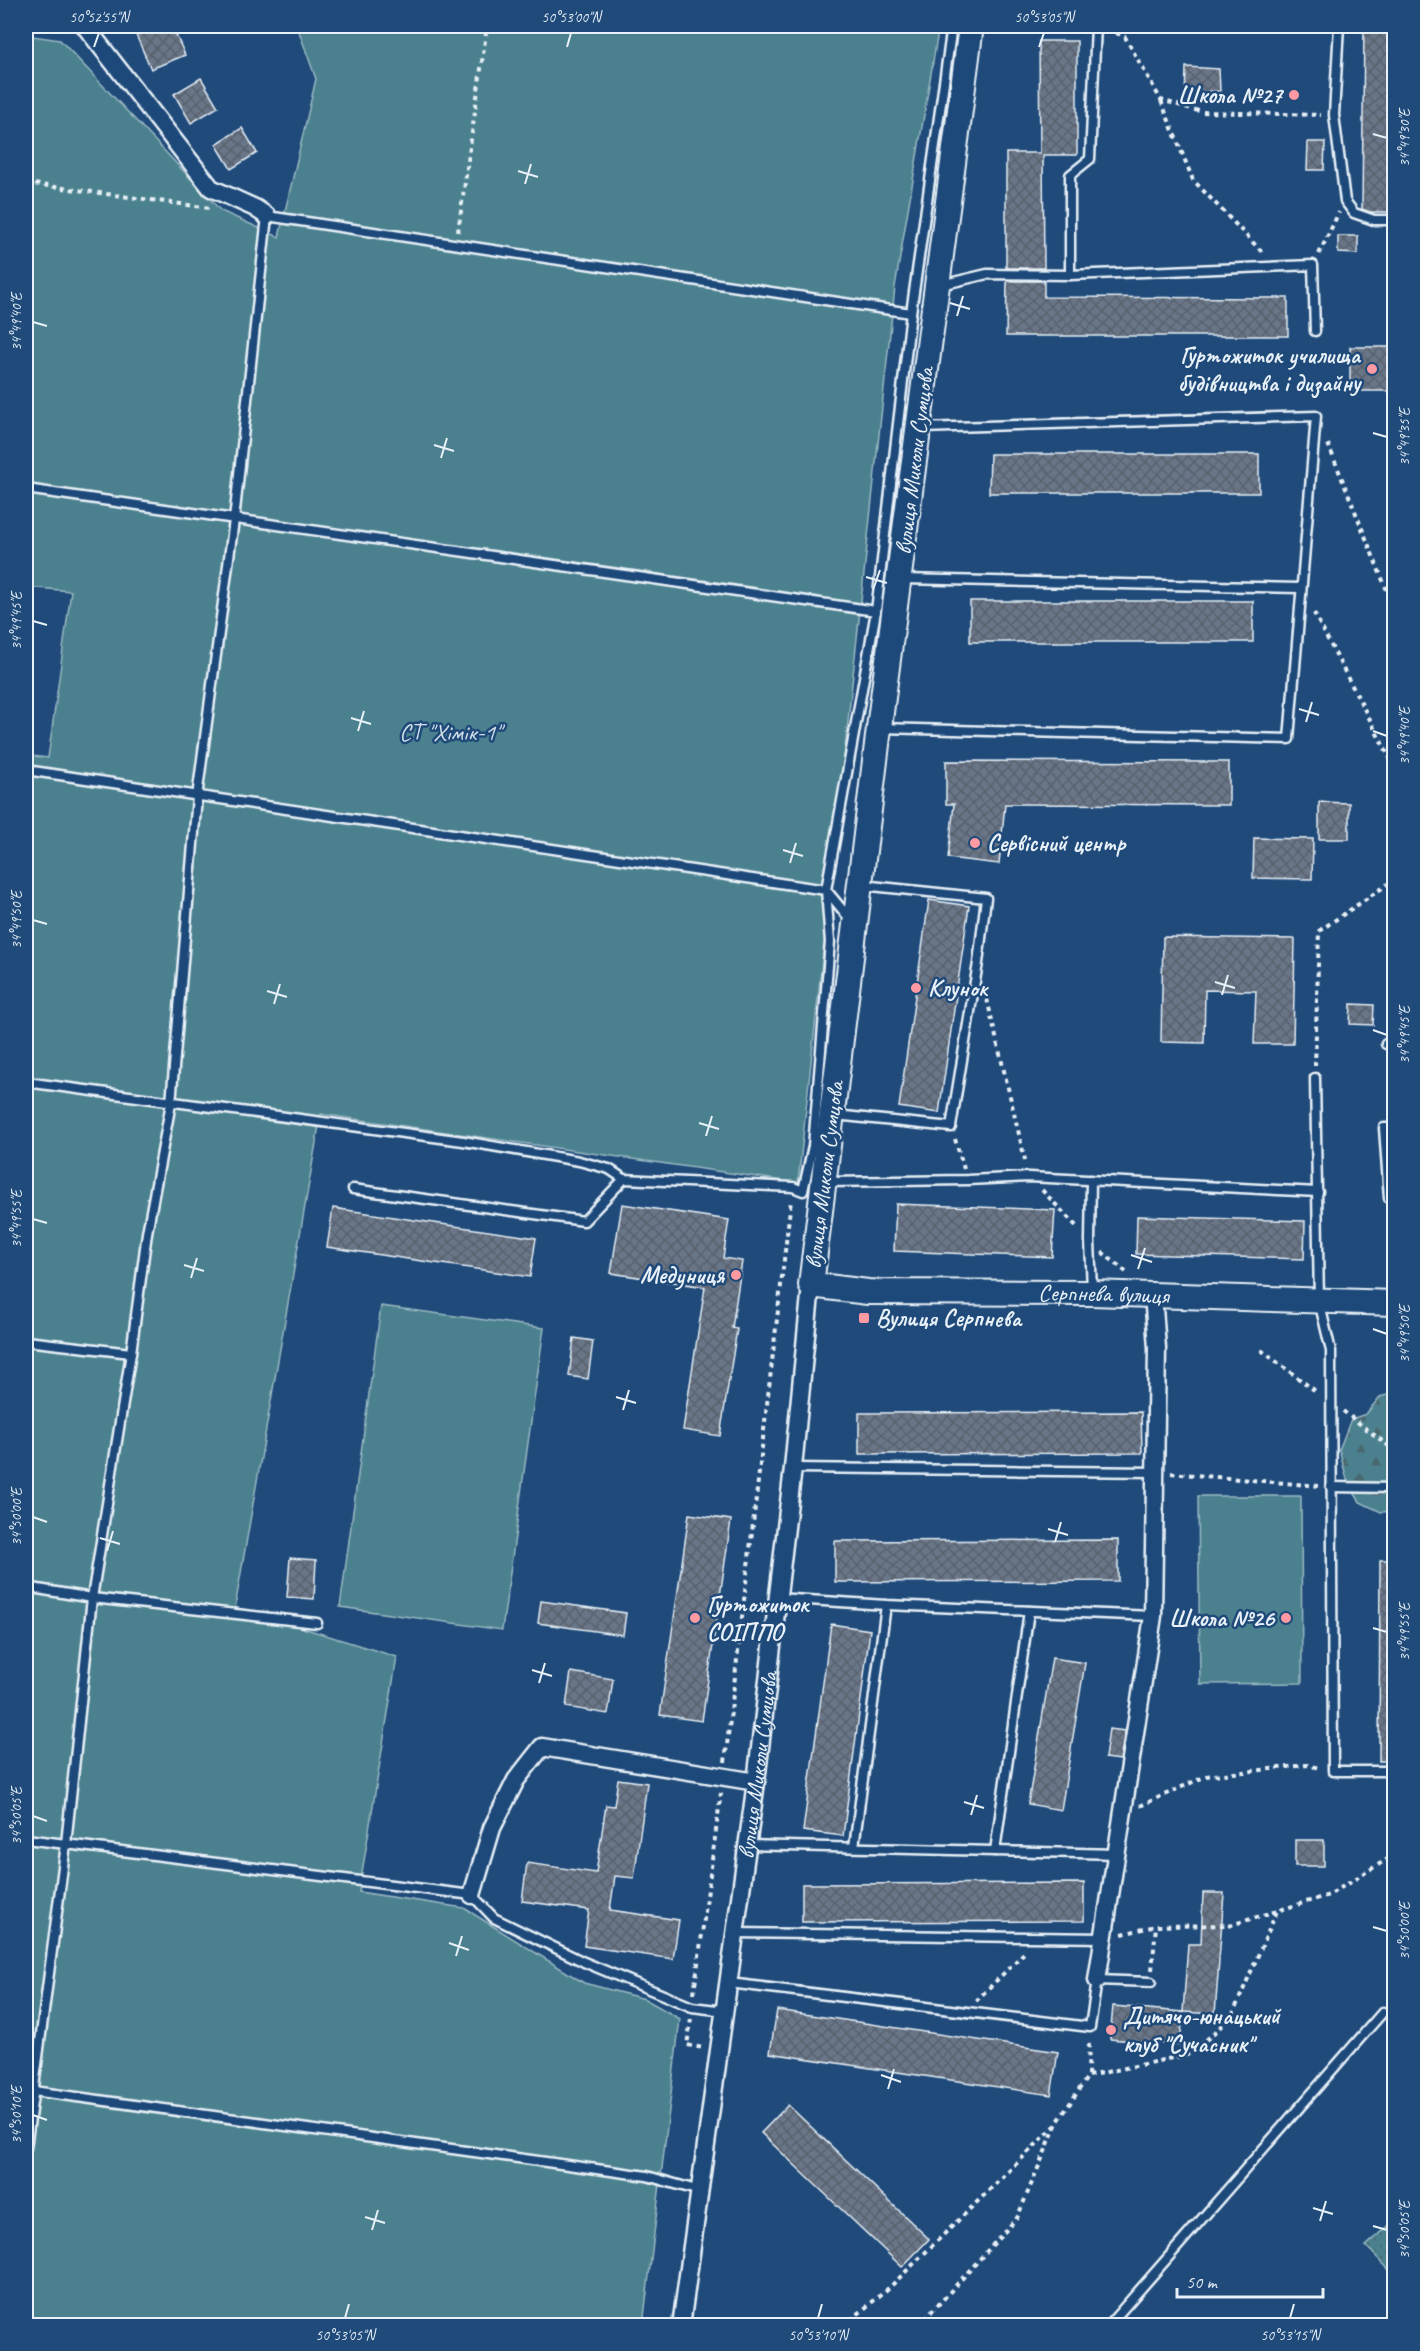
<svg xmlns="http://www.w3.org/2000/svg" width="1420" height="2351" font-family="Caveat,sans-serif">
	<defs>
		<pattern id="grass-dots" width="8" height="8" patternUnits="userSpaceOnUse" patternTransform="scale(1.5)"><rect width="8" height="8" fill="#4c818e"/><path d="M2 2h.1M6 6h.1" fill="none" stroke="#49676f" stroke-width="1.8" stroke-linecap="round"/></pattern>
		<pattern id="forest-firs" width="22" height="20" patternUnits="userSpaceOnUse" patternTransform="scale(1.5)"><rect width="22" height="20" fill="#4c818e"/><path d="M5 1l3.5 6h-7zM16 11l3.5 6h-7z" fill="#49676f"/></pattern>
		<pattern id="building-cross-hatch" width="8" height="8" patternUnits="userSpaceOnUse" patternTransform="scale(1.5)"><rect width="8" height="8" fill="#697688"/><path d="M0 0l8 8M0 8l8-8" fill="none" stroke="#59616c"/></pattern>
	</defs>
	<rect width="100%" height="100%" fill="#1f4a7a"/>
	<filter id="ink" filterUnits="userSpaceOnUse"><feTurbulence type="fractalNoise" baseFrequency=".0167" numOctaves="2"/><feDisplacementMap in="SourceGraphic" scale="12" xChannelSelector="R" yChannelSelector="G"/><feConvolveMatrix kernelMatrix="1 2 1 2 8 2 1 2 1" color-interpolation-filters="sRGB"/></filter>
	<g filter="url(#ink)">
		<path fill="url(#grass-dots)" stroke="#9ab9c3" stroke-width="1.5" d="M1394,2221v54l-28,-29z"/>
		<path fill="url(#forest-firs)" stroke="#9ab9c3" stroke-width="1.5" d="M1394,1393v118l-13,1 -21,-10 -12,-19 -9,-33 12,-31 15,-5 14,-17z"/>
		<g fill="#4c818e" stroke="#9ab9c3" stroke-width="1.5">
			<path d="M297,26h642l-44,261 -97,896 -477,-69 -86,493 162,50 -38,235 105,16 120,75 61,16 35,20 -37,306h-617v-1570l22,3 23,-167 -45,-4v-552l34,5 161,171 58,26 37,-158z"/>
			<path d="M381,1306l163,22 -42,302 -162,-23z"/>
			<path d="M1198,1496h103l1,187 -102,1z"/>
		</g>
		<g fill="url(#building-cross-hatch)" stroke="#e8f1f8" stroke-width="1.5">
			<path d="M159,26h13l13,29 -34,14 -15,-34z"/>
			<path d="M1364,26h31v186h-25l-8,-3z"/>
			<path d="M1039,41h38v114h-34l1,113h-38v-115h34z"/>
			<path d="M1186,67l33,2 1,22 -19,1 -1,9h-15z"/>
			<path d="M201,78l17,29 -27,16 -17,-29z"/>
			<path d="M242,128l15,25 -26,16 -15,-25z"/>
			<path d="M1308,142h17l-1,28h-17z"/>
			<path d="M1338,236h20v18l-20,-1z"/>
			<path d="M1007,281h37v16l244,1v38h-282z"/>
			<rect x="1350" y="347" width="45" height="44"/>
			<path d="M990,454h269v39h-270z"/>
			<rect x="970" y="601" width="283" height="41"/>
			<path d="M946,761l283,1v43l-224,-1 -6,60 -51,-6 6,-54h-8z"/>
			<path d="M1319,802l30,1v36h-30z"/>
			<path d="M1254,838l59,1 -1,40 -59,-1z"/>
			<path d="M929,900l40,6 -30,207 -40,-6z"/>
			<path d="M1163,937l132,2 -2,105h-39l2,-53 -51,-1 -1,53 -43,-1z"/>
			<path d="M1351,1004l23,1 -1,20 -23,-1z"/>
			<path d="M622,1204l107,16 -6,38 19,3 -10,67 5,1 -17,107 -37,-6 22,-143 -94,-14z"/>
			<path d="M896,1204l159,6 -3,47 -158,-6z"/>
			<path d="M333,1208l203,30 -6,39 -203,-30z"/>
			<path d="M1137,1216l168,5 -1,38 -168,-5z"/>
			<path d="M574,1338l19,3 -5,38 -19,-3z"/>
			<path d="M1141,1412l1,41 -283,1v-41z"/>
			<path d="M689,1514l42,6 -29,201 -42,-6z"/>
			<path d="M1118,1540v41l-283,1v-41z"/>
			<path d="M290,1558l26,2 -2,39 -27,-2z"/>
			<path d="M1380,1560h15v201h-16z"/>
			<path d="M541,1601l85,12 -3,22 -85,-12z"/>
			<path d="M831,1624l39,6 -27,206 -40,-5z"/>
			<path d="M1052,1658l33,5 -24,147 -33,-6z"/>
			<path d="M571,1672l42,7 -5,35 -42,-7z"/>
			<path d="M1109,1729l16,2 -5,29 -15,-2z"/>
			<path d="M618,1779l29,4 -13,95 -19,-2 -5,34 69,10 -6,39 -89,-13 5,-36 -67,-9 5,-38 69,10 10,-68 8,1z"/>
			<rect x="1295" y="1840" width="29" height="26"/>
			<path d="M1084,1883v38l-282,1v-38z"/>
			<path d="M1203,1893h21l-9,121 -32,-2 5,-68h13z"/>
			<path d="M1113,2006l70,6 -3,33 -70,-6z"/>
			<path d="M777,2010l281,42 -7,43 -281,-42z"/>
			<path d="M788,2105l141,134 -27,28 -141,-134z"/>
		</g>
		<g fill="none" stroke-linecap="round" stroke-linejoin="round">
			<defs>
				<g id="lane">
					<path d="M1339,26l-5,89 11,86 9,12 20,7h20"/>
					<path d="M1070,275v-100l20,-16 6,-133"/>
					<path d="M941,285l46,-11 83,1 243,-10 2,66"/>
					<path d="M26,489l850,122"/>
					<path d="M902,579l398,9"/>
					<path d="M881,728l408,11 27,-323 -394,12"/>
					<path d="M26,770l800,120 4,52 -17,204 -10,45 -10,-4 -169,-8 -15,-10 -30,-8 -116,-20 -437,-59"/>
					<path d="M850,919l-24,-29 50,-279 35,-298 41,-287"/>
					<path d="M1386,1044h8"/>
					<path d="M1315,1078l4,223 12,50 2,420h61"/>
					<path d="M835,1115l116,12 27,-164 8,-65 -124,-13"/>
					<path d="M1394,1128h-10l5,70h5"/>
					<path d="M1091,1180l-1,61 2,49"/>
					<path d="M826,1182l142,-2 61,-3 289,15"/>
					<path d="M353,1189l231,32 40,-42"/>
					<path d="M26,1341l105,12 16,-120 24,-130 26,-306 37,-277 33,-304 644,97"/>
					<path d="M793,1468l362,4"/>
					<path d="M1331,1487l63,1"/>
					<path d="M26,1587l66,11 225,25"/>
					<path d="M777,1598l109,7 267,11"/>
					<path d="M26,1839l446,56 22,23 90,44 108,45 33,4"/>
					<path d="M748,1845l369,9"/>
					<path d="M854,1847l32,-242"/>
					<path d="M995,1851l34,-240"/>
					<path d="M736,1933l368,5"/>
					<path d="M729,1983l361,44 7,-47 54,2"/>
					<path d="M26,2090l621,86 53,15"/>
					<path d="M26,2148l40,-304 26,-246 39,-245"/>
					<path d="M1108,2326l275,-314"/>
				</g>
				<g id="street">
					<path d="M85,26l126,162 44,20 12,8"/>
					<path d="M472,1895l20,-67 24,-48 26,-33 214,35"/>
					<path d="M1097,1980l56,-364 4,-268 -4,-54"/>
					<path id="s1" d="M681,2326l75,-544 37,-314 18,-183"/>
				</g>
				<g id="secondary">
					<path id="s2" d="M971,26l-92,702 -68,557 57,7 224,1 302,10"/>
				</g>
			</defs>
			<use href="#lane" stroke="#e8f1f8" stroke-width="13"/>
			<use href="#street" stroke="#e8f1f8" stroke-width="21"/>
			<use href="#secondary" stroke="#e8f1f8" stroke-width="28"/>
			<g stroke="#e8f1f8" stroke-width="4" stroke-dasharray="4.5 4.5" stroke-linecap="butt">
				<path d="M1108,29l17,8 36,63 41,12 119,3"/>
				<path d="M1161,101l32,79 71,74"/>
				<path d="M26,183l184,25"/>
				<path d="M458,232l29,-206"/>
				<path d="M1319,254l20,-42"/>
				<path d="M1328,444l66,164"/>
				<path d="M1314,613l80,153"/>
				<path d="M987,999l39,165"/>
				<path d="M1315,1066l4,-135 75,-51"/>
				<path d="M955,1139l9,30"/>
				<path d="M1042,1190l36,38"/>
				<path d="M1102,1252l24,20"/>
				<path d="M1261,1350l57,43"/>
				<path d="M1343,1411l51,39"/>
				<path d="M1171,1473l148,13"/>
				<path d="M725,1762l66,-562"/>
				<path d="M1140,1806l66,-30 101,-11 13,3"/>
				<path d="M1122,1934l34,-8"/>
				<path d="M1152,1970l4,-44 75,-1 98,-30 65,-40"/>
				<path d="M694,1993l27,-200"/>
				<path d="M976,2001l50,-50"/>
				<path d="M691,2019l-4,26 17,3"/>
				<path d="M1088,2076l103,-22 41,-38 45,-105"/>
				<path d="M844,2326l47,-40 164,-160"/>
				<path d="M919,2326l98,-108 40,-95 31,-47 1,-36"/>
			</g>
			<use href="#lane" stroke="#1f4a7a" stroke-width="8"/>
			<use href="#street" stroke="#1f4a7a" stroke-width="16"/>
			<use href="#secondary" stroke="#1f4a7a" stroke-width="24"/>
		</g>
	</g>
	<path fill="none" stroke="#e8f1f8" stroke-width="2" d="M94,47l5,-14M567,47l4,-14M1039,47l5,-14M1373,134l14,4M518,171l20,6M525,184l6,-20M950,303l20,6M957,316l6,-20M33,322l14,4M1373,433l14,4M434,445l20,6M441,458l6,-20M866,577l21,6M873,590l7,-20M33,621l14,4M1299,709l20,6M351,718l20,6M1306,722l6,-20M358,731l6,-20M1373,731l14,5M783,850l20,6M790,863l6,-20M33,920l14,4M1215,982l20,6M267,991l20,6M1222,995l6,-20M274,1004l6,-20M1373,1030l14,5M699,1123l20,6M706,1136l6,-20M33,1219l14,4M1131,1255l21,7M184,1265l20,6M1138,1269l7,-21M191,1278l6,-20M1373,1329l14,5M616,1397l20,6M623,1410l6,-20M33,1517l14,5M1048,1529l20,6M100,1538l20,6M1055,1542l6,-20M107,1551l6,-20M1373,1628l14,4M532,1670l20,6M539,1683l6,-20M964,1802l20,6M971,1815l6,-20M33,1816l14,5M1373,1927l14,4M449,1943l20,7M456,1956l6,-20M881,2075l20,7M888,2089l6,-20M33,2115l14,5M1313,2208l20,6M365,2217l20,6M1320,2221l6,-20M1373,2226l14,4M372,2230l6,-20M345,2318l4,-14M818,2318l4,-14M1290,2318l4,-14"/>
	<g fill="#ff9aa2" stroke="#1f4a7a" stroke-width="2">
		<circle cx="1294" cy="95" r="6"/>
		<circle cx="1372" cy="369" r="6"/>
		<circle cx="975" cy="843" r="6"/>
		<circle cx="916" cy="988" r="6"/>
		<circle cx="736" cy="1275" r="6"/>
		<rect x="858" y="1312" width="12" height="12" rx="3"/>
		<circle cx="695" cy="1618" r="6"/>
		<circle cx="1286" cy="1618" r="6"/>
		<circle cx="1111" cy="2030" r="6"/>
	</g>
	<g text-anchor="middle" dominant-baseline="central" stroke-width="5" stroke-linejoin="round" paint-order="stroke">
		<g font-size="24" font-weight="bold" fill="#e8f1f8" stroke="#1f4a7a" text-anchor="start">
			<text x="1282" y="95" text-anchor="end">Школа №27</text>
			<text x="1360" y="355" text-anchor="end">Гуртожиток училища<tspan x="1360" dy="28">будівництва і дизайну</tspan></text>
			<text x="987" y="843">Сервісний центр</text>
			<text x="928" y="988">Клунок</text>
			<text x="724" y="1275" text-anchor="end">Медуниця</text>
			<text x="876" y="1318">Вулиця Серпнева</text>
			<text x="707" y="1604">Гуртожиток<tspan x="707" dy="28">СОІППО</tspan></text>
			<text x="1274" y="1618" text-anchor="end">Школа №26</text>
			<text x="1123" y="2016">Дитячо-юнацький<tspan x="1123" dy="28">клуб "Сучасник"</tspan></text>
		</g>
		<g font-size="24" fill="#e8f1f8" stroke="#1f4a7a">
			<text transform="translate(914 461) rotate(-83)">вулиця Миколи Сумцова</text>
			<text transform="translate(824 1175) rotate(-83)">вулиця Миколи Сумцова</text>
			<text stroke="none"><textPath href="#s2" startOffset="1562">Серпнева вулиця</textPath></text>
			<text stroke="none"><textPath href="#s1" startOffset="566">вулиця Миколи Сумцова</textPath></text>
		</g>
		<g font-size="24" fill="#d1e0e8" stroke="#1f4a7a">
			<text x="450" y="732">СТ "Хімік-1"</text>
		</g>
	</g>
	<rect width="1420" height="2351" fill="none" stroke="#1f4a7a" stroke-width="66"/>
	<path d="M1177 2288v9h146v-9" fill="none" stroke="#e8f1f8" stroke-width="3"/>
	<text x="1186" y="2288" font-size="18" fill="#e8f1f8" stroke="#1f4a7a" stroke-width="4.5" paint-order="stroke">50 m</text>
	<rect x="33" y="33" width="1354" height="2285" fill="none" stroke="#e8f1f8" stroke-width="2"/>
	<g font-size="15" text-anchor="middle" fill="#e8f1f8">
		<text x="99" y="22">50°52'55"N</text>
		<text x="571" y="22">50°53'00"N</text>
		<text x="1044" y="22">50°53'05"N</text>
		<text transform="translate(1404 138) rotate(-90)" y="5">34°49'30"E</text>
		<text transform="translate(16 322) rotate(-90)" y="5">34°49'40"E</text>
		<text transform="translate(1404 437) rotate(-90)" y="5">34°49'35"E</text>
		<text transform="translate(16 621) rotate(-90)" y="5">34°49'45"E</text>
		<text transform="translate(1404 736) rotate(-90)" y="5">34°49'40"E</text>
		<text transform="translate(16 920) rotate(-90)" y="5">34°49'50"E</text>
		<text transform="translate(1404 1035) rotate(-90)" y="5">34°49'45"E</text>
		<text transform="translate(16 1219) rotate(-90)" y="5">34°49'55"E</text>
		<text transform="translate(1404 1334) rotate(-90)" y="5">34°49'50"E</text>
		<text transform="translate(16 1517) rotate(-90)" y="5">34°50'00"E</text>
		<text transform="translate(1404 1632) rotate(-90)" y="5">34°49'55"E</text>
		<text transform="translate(16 1816) rotate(-90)" y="5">34°50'05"E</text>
		<text transform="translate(1404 1931) rotate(-90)" y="5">34°50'00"E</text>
		<text transform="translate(16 2115) rotate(-90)" y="5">34°50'10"E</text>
		<text transform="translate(1404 2230) rotate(-90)" y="5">34°50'05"E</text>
		<text x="345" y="2340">50°53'05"N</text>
		<text x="818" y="2340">50°53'10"N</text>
		<text x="1290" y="2340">50°53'15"N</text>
	</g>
</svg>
